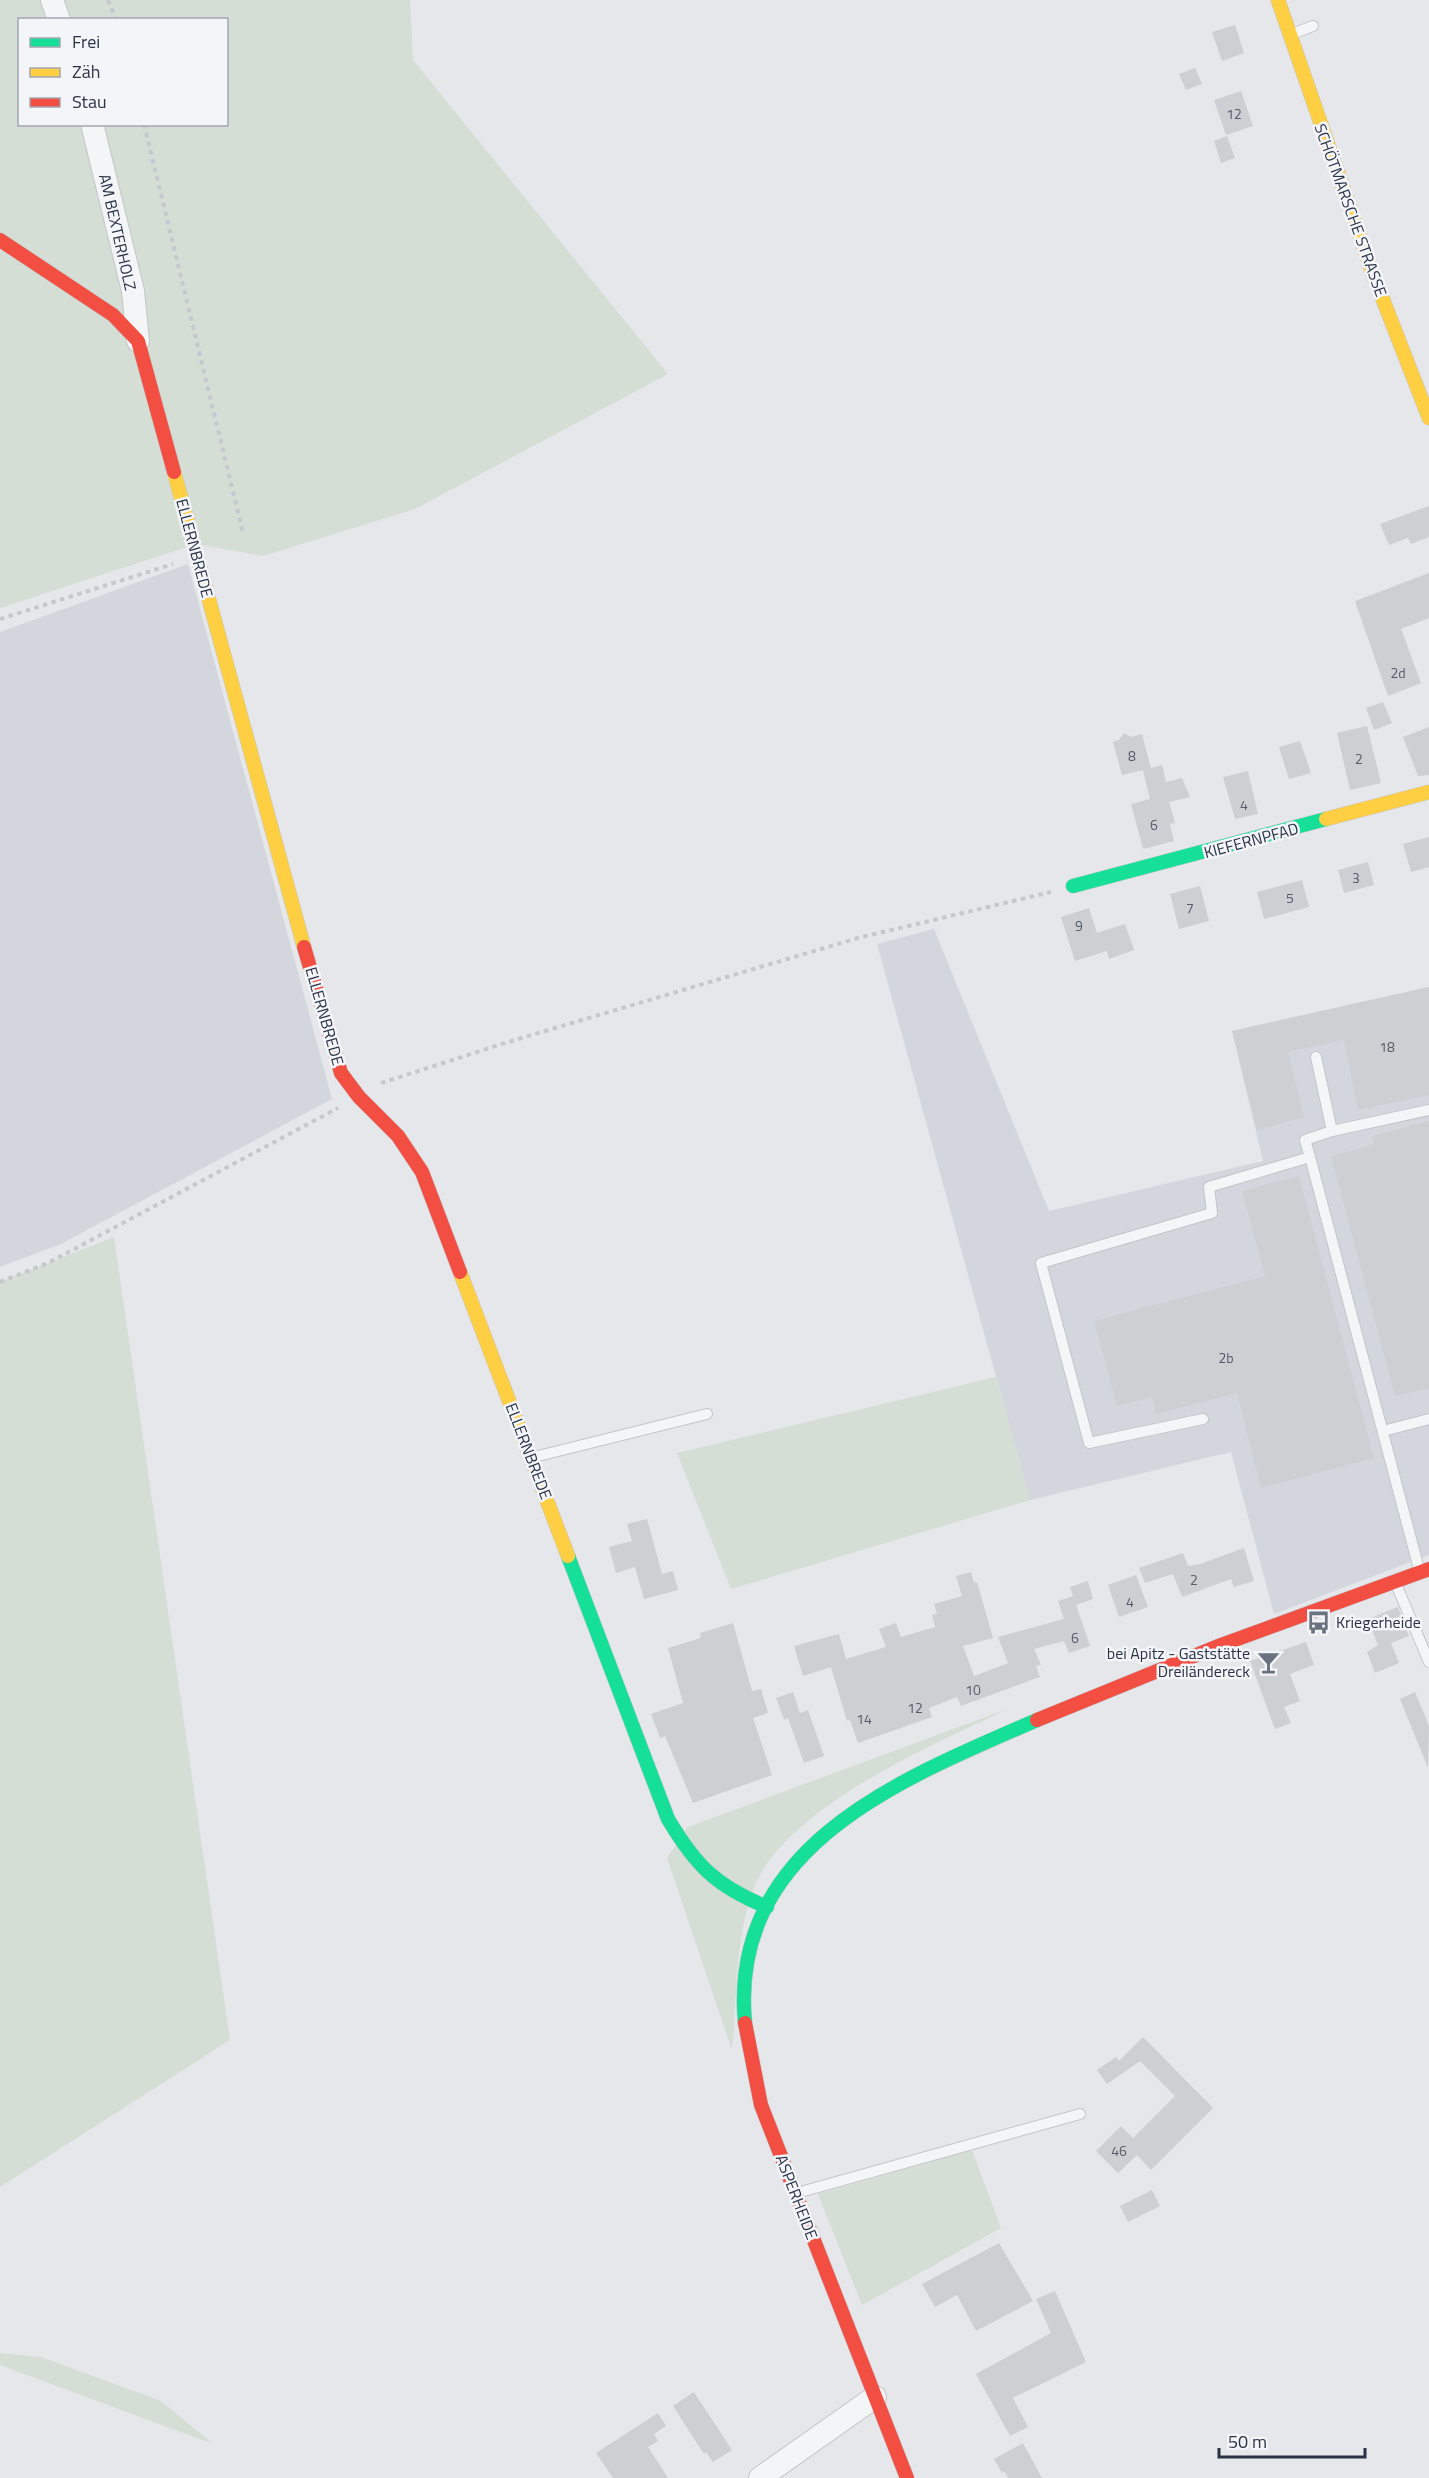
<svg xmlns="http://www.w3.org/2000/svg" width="1429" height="2478" font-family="'Titillium Web',sans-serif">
	<rect width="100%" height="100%" fill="#e5e7ea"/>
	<g fill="#d3d6dd">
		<path d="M188,564l144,535 -271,145 -61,23v-635z"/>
		<path d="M934,929l115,282 214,-50 -31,-130 197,-44v568l-155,59 -43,-162 -201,48 -153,-556z"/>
	</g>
	<g fill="#d5ded5" fill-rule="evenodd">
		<path d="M0,0h410l3,60 255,314 -253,135 -152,47 -67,-12 -196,64zM20,20h206v104h-206z"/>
		<path d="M114,1237l116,803 -230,147v-905z"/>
		<path d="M996,1377l34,123 -299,89 -54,-136z"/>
		<path d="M1010,1708c-75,36 -218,96 -254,175 -21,47 -19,116 -24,167l-65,-192 21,-31z"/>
		<path d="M972,2150l29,78 -139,77 -44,-111z"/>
		<path d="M0,2353l41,4 120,44 52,43 -213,-79z"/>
	</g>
	<g fill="#cdcfd3">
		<path d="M1235,25l9,28 -22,8 -10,-29z"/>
		<path d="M1195,68l7,16 -16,6 -7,-16z"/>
		<path d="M1241,91l12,35 -27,9 -12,-35z"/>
		<path d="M1227,136l8,22 -14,5 -7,-22z"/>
		<path d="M1429,506v31l-18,7 -3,-6 -19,7 -9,-21z"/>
		<path d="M1429,573v45l-28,11 20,54 -33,13 -33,-95z"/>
		<path d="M1383,702l9,21 -18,7 -8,-22z"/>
		<path d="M1367,726l14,57 -31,7 -13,-57z"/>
		<path d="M1429,727v48l-11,1 -15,-39z"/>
		<path d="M1124,733l7,4 11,-3 9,34 11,-3 4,17 16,-4 8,19 -21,5 6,21 -5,1 4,17 -31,8 -12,-45 19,-5 -7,-29 -21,5 -9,-33 6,-2z"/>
		<path d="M1300,741l11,32 -22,6 -10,-32z"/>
		<path d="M1248,771l10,43 -23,5 -12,-42z"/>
		<path d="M1429,837v30l-18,5 -8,-28z"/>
		<path d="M1368,862l6,23 -30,8 -6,-23z"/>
		<path d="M1302,880l7,27 -45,12 -7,-27z"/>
		<path d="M1200,886l9,35 -30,8 -9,-35z"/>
		<path d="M1089,908l8,25 28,-9 9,26 -25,9 -2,-8 -32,10 -14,-44z"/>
		<path d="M1429,987v108l-71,15 -14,-70 -56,12 16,65 -47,13 -25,-99z"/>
		<path d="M1429,1121v267l-34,8 -64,-240 44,-12 -3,-8z"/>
		<path d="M1299,1176l75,282 -113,30 -24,-95 -81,21 -4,-17 -35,9 -23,-85 171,-45 -23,-85z"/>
		<path d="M647,1519l15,55 11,-3 5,19 -34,9 -9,-32 -19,6 -7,-26 23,-6 -5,-17z"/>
		<path d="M1244,1548l10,33 -20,6 -3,-8 -49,18 -9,-23 -28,9 -6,-15 44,-15 5,13 12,-2z"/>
		<path d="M971,1572l3,11 3,-1 16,56 -30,8 11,30 34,-13 -10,-26 66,-18 -6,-18 15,-5 -3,-9 18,-6 5,18 -17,6 14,41 -21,7 -5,-12 -30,8 7,16 -5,1 4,11 -79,29 -4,-9 -28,11 3,9 -74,26 -8,-23 -3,1 -16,-54 -28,9 -9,-30 45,-12 7,25 40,-12 -7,-18 17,-6 5,14 34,-10 -3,-12 5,-1 -3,-10 28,-8 -6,-20z"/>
		<path d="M1136,1575l12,32 -29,10 -11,-32z"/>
		<path d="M1398,1607l11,29 -18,7 8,20 -24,10 -8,-21 11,-7 -10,-26z"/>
		<path d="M733,1623l19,68 9,-2 7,24 -15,5 19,57 -79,28 -28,-67 -5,2 -9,-24 32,-11 -15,-55 33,-10 -1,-5z"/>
		<path d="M1306,1642l8,23 -24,9 10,27 -16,6 7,16 -16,6 -25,-68z"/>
		<path d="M793,1692l7,21 8,-3 16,46 -20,7 -16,-45 -4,2 -8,-22z"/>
		<path d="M1415,1692l14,34 -1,42 -28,-69z"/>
		<path d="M1143,2037l70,71 -62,62 -14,-15 -19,18 -22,-22 25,-25 12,12 42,-42 -35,-35 -33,23 -10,-14 19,-13 3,4z"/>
		<path d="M1152,2190l8,16 -32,16 -8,-16z"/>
		<path d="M999,2243l34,58 -57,30 -19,-36 -22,12 -13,-23z"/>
		<path d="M1055,2291l31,71 -73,36 15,29 -18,9 -34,-62 75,-41 -15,-34z"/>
		<path d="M694,2392l38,58 -19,12 -7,-10 -2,2 -31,-48z"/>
		<path d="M658,2413l8,13 -12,8 4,7 -10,6 20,31h-55l-17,-25z"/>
		<path d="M1023,2443l19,35h-34l-3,-6 -3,1 -8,-14z"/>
	</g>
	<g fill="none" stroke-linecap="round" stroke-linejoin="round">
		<defs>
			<g id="lane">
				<path d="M1292,34l21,-8"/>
				<path d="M1316,1057l16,74 97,-21"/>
				<path d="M1310,1157l-5,-17 27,-9"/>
				<path d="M1203,1419l-114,24 -48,-180 171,-50 -3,-26 101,-30 109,412"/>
				<path d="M1383,1431l46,-12"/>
				<path d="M534,1457l173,-43"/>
				<path d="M1396,1584l33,78"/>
				<path d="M797,2193l283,-79"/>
			</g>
			<g id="street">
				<path d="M52,0l7,20"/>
				<path d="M92,124l41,167 5,50"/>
				<path d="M760,2478l115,-81"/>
			</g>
			<g id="fast">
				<path d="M1073,886l253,-67"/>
				<path d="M568,1556l100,263c28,47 48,67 99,88"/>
				<path d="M745,2023c-17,-178 159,-245 292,-303"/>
			</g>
			<g id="slow">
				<path d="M1278,0l95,274 56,144"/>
				<path d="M174,472l130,475"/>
				<path d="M1326,819l103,-27"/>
				<path d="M460,1272l108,284"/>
			</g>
			<g id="jam">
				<path d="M0,240l113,75 25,26 36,131"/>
				<path d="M304,947l37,126 18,24 39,39 24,36 38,100"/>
				<path d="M1037,1720l184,-75 208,-76"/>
				<path d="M745,2023l16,82 146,373"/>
			</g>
		</defs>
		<use href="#lane" stroke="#c3c5c8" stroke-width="12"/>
		<use href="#street" stroke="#c3c5c8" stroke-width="24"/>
		<use href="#fast" stroke="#c3c5c8" stroke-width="15"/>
		<use href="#slow" stroke="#c3c5c8" stroke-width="15"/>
		<use href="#jam" stroke="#c3c5c8" stroke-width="15"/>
		<g stroke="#c6c8cd" stroke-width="4" stroke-dasharray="4.5 4.5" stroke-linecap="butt">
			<path d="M108,0l8,20"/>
			<path d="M144,124l99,409"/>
			<path d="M0,619l173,-55"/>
			<path d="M381,1083l127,-41 350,-104 193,-46"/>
			<path d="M0,1282l48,-19 290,-155"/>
		</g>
		<use href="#lane" stroke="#f4f5f7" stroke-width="10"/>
		<use href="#street" stroke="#f4f5f7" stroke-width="22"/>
		<use href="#fast" stroke="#16e098" stroke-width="14"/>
		<use href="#slow" stroke="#ffcf43" stroke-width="14"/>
		<use href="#jam" stroke="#f24e42" stroke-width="14"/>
	</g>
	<defs>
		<symbol id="bus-bare" viewBox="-9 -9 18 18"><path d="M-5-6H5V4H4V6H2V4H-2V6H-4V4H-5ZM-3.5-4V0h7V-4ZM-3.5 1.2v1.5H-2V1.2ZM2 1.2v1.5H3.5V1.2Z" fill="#6b727f" stroke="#f3f5f9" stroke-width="2.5" paint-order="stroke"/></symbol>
		<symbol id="bar-bare" viewBox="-9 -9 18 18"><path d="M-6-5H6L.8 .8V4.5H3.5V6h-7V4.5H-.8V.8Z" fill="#6b727f" stroke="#f3f5f9" stroke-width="2.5" paint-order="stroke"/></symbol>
	</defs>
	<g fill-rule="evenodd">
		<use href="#bus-bare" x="1302" y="1606" width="33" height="33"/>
		<use href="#bar-bare" x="1252" y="1646" width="33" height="33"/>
	</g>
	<g text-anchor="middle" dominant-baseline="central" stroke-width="5" stroke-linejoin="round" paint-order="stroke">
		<g font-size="14" fill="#545b69">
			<text x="1234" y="113">12</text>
			<text x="1398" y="672">2d</text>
			<text x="1132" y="755">8</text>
			<text x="1359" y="758">2</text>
			<text x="1244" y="804">4</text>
			<text x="1154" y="824">6</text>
			<text x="1356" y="877">3</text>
			<text x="1290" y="897">5</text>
			<text x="1190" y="907">7</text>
			<text x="1079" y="925">9</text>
			<text x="1387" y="1046">18</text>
			<text x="1226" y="1357">2b</text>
			<text x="1194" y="1579">2</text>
			<text x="1130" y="1601">4</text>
			<text x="1075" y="1637">6</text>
			<text x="973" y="1689">10</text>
			<text x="915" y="1707">12</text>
			<text x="864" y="1718">14</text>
			<text x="1119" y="2150">46</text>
		</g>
		<g font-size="16" fill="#2a3345" stroke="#f3f5f9">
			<text transform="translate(1351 210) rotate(70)">SCHÖTMARSCHE STRASSE</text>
			<text transform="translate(118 232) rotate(77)">AM BEXTERHOLZ</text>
			<text transform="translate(195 548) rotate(75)">ELLERNBREDE</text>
			<text transform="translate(1251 840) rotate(-15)">KIEFERNPFAD</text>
			<text transform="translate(325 1016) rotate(74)">ELLERNBREDE</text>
			<text transform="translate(529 1451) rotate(69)">ELLERNBREDE</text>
			<text transform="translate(797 2197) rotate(69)">ASPERHEIDE</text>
		</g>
		<g font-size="16" fill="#2a3345" stroke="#f3f5f9" text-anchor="start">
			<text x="1336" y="1622">Kriegerheide</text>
			<text x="1250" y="1653" text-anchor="end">bei Apitz - Gaststätte<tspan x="1250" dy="18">Dreiländereck</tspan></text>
		</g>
	</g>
	<rect x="18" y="18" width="210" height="108" fill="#f3f5f9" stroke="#a3a7b1" stroke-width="1.5"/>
	<rect x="30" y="38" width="30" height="9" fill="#16e098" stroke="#a3a7b1" stroke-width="1.5"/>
	<text x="72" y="48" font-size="18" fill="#2a3345">Frei</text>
	<rect x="30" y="68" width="30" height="9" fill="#ffcf43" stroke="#a3a7b1" stroke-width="1.5"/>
	<text x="72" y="78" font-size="18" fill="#2a3345">Zäh</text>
	<rect x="30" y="98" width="30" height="9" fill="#f24e42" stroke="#a3a7b1" stroke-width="1.5"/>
	<text x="72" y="108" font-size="18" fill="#2a3345">Stau</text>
	<path d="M1219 2448v9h146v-9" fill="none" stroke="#2a3345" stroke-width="3"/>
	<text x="1228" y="2448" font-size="18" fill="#2a3345" stroke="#f3f5f9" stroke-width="4.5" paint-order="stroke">50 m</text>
</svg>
